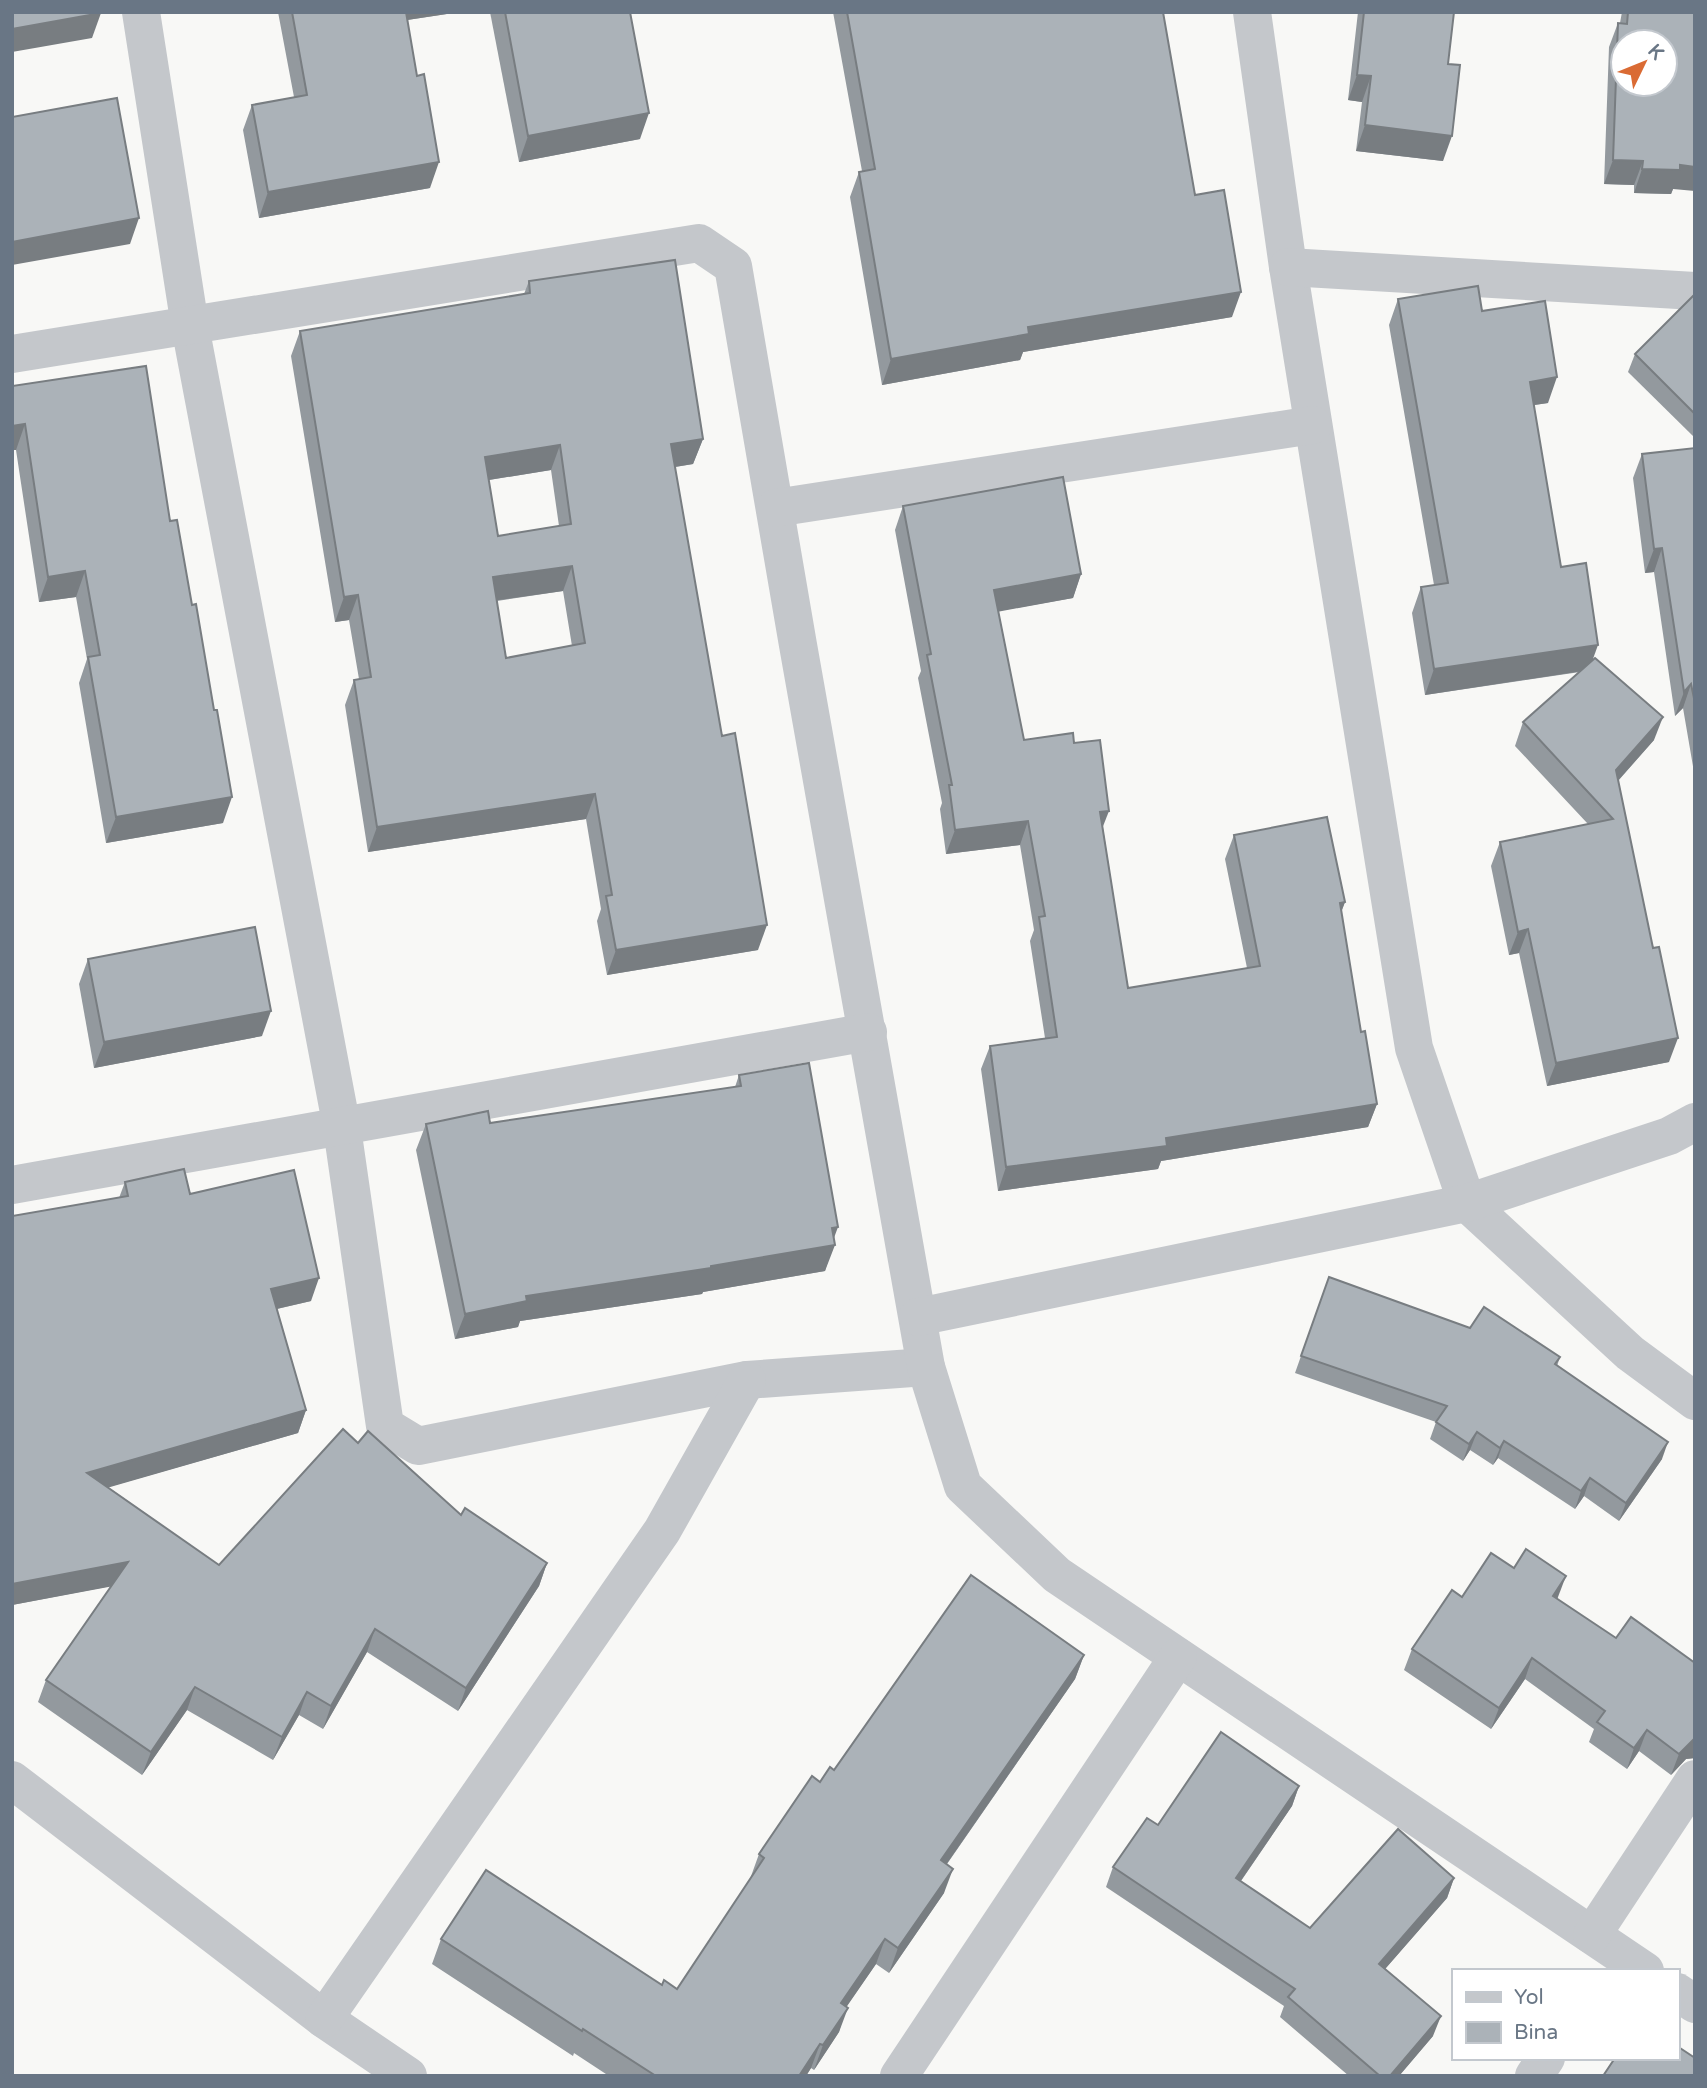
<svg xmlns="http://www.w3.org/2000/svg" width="1707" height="2088" font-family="'Varela Round',sans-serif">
	<rect width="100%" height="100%" fill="#f8f8f6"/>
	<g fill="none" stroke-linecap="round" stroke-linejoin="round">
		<g stroke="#c4c7cb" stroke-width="38">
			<path d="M141,12l49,314 152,802 43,298 33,20 329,-66 179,-13"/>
			<path d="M1252,12l36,255 126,781 53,155 163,150 65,48"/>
			<path d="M1288,267l407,24"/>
			<path d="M12,354l687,-111 34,23 65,379 128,722 37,119 94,89 588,396"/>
			<path d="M775,508l538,-83"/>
			<path d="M12,1185l856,-153"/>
			<path d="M918,1317l549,-114 202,-67 26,-14"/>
			<path d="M12,1780l312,239 84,57"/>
			<path d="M1592,1935l103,-156"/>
			<path d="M1677,1992l18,12"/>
			<path d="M324,2019l338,-488 85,-151"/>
			<path d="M899,2076l279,-419"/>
			<path d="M1534,2076l12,-18"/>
		</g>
	</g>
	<g fill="#93999e" fill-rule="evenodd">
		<path d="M278,12h182l-53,8 23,168 -171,30 -16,-88 9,-25 42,-8z"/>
		<path d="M490,12h140l10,127 -121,23z"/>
		<path d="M833,12h330l32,183 37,122 -209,35 -3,8 -138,25 -32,-188 9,-25 3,-1z"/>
		<path d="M1358,12h96l-6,52 -5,97 -87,-10 6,-49 -14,-2z"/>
		<path d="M1622,12h73l-22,177 -2,5 -37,-1v-8l-30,-1 5,-137 9,-24h2z"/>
		<path d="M529,281l174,158 -10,25 -18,3 83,483 -151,25 -10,-54 4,-12 -15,-90 -218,33 -23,-147 9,-25 5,-1 -10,-59 -14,2 -44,-266 9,-25 224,-37zM551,470l8,56 -61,10 -9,-56zM563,591l9,55 -66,12 -9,-57z"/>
		<path d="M1695,297v141l-67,-66 7,-18z"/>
		<path d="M1398,299l84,12 66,92 -14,2 27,162 32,93 61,80 -36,41 51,281 -122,24 -28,-133 -10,2 -18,-89 9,-24 88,-18 -73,-78 8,-24 57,-50 -155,23 -13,-82 9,-26 13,-2 -45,-260z"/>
		<path d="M12,386l158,135 53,302 -117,20 -27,-160 8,-24 -11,-62 -37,5 -23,-152h-4z"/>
		<path d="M1695,448v330l-12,-70 -8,8 -21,-144 -9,1 -12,-95 9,-24z"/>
		<path d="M903,506l178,68 -8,24 -75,13 26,129 50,3 29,85 25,160 119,-20 -22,-109 9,-24 111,67 -4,10 20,120 16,72 -9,23 -207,34 -3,8 -160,22 -17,-122 9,-23 55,-8 -15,-97 4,-11 -14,-85 -74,9 -6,-45 2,-6 -24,-125 3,-7 -26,-141z"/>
		<path d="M88,959l174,77 -168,32 -15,-84z"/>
		<path d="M739,1075l95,164 -9,32 -122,21 -1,2 -182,27 -2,6 -63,12 -39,-189 10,-26 64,-1 245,-36z"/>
		<path d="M125,1182l65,12 121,107 -34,8 29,101 -8,23 -190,54 111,78 139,-122 103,72 86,48 -8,23 -81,125 -91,-59 -44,77 -24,-14 -26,45 -86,-50 -45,65 -104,-73 8,-22 65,-94 -99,19 107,-407z"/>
		<path d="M1329,1277l141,51 90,29 -3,9 105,93 -43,62 -35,-25 -9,13 -77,-51 -5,7 -23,-15 -7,11 -33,-22 6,-17 -141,-49z"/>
		<path d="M1462,1597h96l-1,2 59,39 79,25v95l-9,1 -15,16 -32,-24 -12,18 -38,-27 5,-13 -69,-50 -34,50 -87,-59 8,-21z"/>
		<path d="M1084,1655l-9,24 -128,185 -3,29 -55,80 -13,-9 -30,43 -7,25 -25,38 -3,-2 -5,8h-197l-35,-23 -1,3 -141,-92 9,-25 236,50 73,-110 9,-25 61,-72 14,-12z"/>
		<path d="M1299,1786l-7,20 -51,75 69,47 144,-50 -7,20 -62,71 48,67 -34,40h-50l-69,-59 4,-11 -178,-119 7,-20 45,-42z"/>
	</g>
	<g fill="#787d81">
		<path d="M397,12h63l-66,10z"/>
		<path d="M101,13l-9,25 -80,14v-23z"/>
		<path d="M1357,75l14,1 -9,26 -14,-2z"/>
		<path d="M649,113l-9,26 -121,23 9,-26z"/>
		<path d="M1365,125l87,11 -9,25 -87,-10z"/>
		<path d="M1613,160l30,1 -9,24 -30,-1z"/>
		<path d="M439,162l-9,26 -171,30 9,-26z"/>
		<path d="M1680,165l15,2v24l-22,-2 -2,5 -37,-1 8,-24z"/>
		<path d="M139,218l-9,26 -118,21v-23z"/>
		<path d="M1241,292l-9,25 -209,35 -3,8 -138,25 9,-26 137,-32z"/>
		<path d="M1557,377l-9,26 -27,4 9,-25z"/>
		<path d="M25,424l-9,26h-4v-24z"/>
		<path d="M703,439l-10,25 -31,5 9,-25z"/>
		<path d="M560,445l-9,25 -75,12 9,-25z"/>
		<path d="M1662,548l-8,24 -9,1 9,-24z"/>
		<path d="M572,566l-9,25 -79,11 9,-25z"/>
		<path d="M85,571l-9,26 -37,5 9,-25z"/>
		<path d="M1081,574l-8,24 -87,16 8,-24z"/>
		<path d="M358,595l-9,25 -14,2 9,-25z"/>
		<path d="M1598,645l-9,25 -164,25 9,-26z"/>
		<path d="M1691,684l-8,24 -8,8 9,-24z"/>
		<path d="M1663,717l-9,23 -47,53 9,-23z"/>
		<path d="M595,794l-9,25 -218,33 9,-25z"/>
		<path d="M232,797l-9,26 -117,20 10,-26z"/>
		<path d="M1109,811l-9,23v-22z"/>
		<path d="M1028,821l-8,24 -74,9 9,-24z"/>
		<path d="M1345,902l-9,24 4,-23z"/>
		<path d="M767,925l-9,25 -151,25 9,-25z"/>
		<path d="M1528,929l-9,24 -10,2 9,-23z"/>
		<path d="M271,1011l-9,25 -168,32 10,-26z"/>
		<path d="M1678,1038l-9,24 -122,24 9,-23z"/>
		<path d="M1377,1104l-9,23 -207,34 -3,8 -160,22 8,-24 160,-29z"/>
		<path d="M838,1227l-7,19 4,-1 -10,26 -122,21 -1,2 -182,27 -2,6 -63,12 10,-25 61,-18 185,-30 121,-38z"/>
		<path d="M319,1278l-8,23 -48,11 8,-23z"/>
		<path d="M306,1410l-8,23 -219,63 8,-23z"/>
		<path d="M1477,1432l-7,18 -7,11 6,-17z"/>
		<path d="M1504,1441l-6,17 -5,7 7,-17z"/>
		<path d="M1668,1442l-6,17 -43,62 7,-18z"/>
		<path d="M1590,1478l-6,18 -9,13 6,-18z"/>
		<path d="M128,1562l-9,23 -107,20v-21z"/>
		<path d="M547,1563l-8,23 -81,125 8,-23z"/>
		<path d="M1566,1576l-8,21 -13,20 8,-21z"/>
		<path d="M375,1629l-8,23 -44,77 8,-23z"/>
		<path d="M1084,1655l-9,24 -143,206 9,-25z"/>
		<path d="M1532,1658l-7,21 -34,50 8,-21z"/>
		<path d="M195,1687l-8,23 -45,65 9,-23z"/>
		<path d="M307,1692l-8,23 -26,45 9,-23z"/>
		<path d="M1647,1730l-8,21 -12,18 7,-21z"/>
		<path d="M1693,1738h2v20l-9,1 -15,16 8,-21z"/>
		<path d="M1299,1786l-7,20 -63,92 7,-20z"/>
		<path d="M953,1869l-9,24 -55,80 9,-25z"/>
		<path d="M1454,1878l-7,20 -75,86 7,-20z"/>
		<path d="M885,1939l-9,25 -44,64 9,-25z"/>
		<path d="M848,2008l-9,24 -25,38 9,-25z"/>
		<path d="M1441,2016l-8,20 -34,40h-9z"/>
		<path d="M820,2044l-9,24 -5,8h-7z"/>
	</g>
	<g fill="#abb2b8" stroke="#787d81" stroke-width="2" fill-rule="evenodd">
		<path d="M12,12h89v1l-89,16z"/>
		<path d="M292,12h114l11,64 7,-2 15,88 -171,30 -16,-87 55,-10z"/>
		<path d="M505,12h125l19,101 -121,23z"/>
		<path d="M847,12h316l32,183 29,-5 17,102 -213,35 1,7 -138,25 -32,-187 16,-3z"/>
		<path d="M1364,12h90l-6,52 12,1 -8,71 -87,-11 6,-49 -14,-1z"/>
		<path d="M1628,12h67v155l-15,-2v5l-38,-1 1,-8 -30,-1 5,-137 9,1zM1623,42h42v42h-42z"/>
		<path d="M117,98l22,120 -127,24v-125z"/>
		<path d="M675,260l28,179 -32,5 51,292 13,-3 32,192 -151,25 -10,-54 6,-1 -17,-101 -218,33 -23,-147 17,-3 -13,-82 -14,2 -44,-266 230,-38 -1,-12zM560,445l11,79 -73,12 -13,-79zM572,566l13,77 -79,15 -13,-81z"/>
		<path d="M1478,286l4,25 63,-10 12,76 -27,5 31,185 25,-4 12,82 -164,24 -13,-82 27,-4 -50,-284z"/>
		<path d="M1693,296l2,1v117l-60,-60z"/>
		<path d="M146,366l24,155 7,-1 15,85 4,-1 18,106h3l15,87 -116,20 -28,-160 12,-2 -15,-84 -37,6 -23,-153 -13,2v-40z"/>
		<path d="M1695,448v255l-4,-19 -7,8 -22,-144 -8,1 -12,-95z"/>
		<path d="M1063,477l18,97 -87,16 30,150 49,-7 1,10 26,-3 9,71 -9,1 28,176 132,-22 -26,-131 93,-18 18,85 -5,1 21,129 4,-1 12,73 -211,34 1,8 -161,21 -16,-121 67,-9 -18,-120 6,-1 -17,-95 -73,9 -6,-45h3l-25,-130 4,-1 -28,-148z"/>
		<path d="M1595,658l68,59 -47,53 37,178 6,-1 19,91 -122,25 -28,-134 -10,3 -18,-90 113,-23 -90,-97z"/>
		<path d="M255,927l16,84 -167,31 -16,-83z"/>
		<path d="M809,1063l29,164 -6,1 3,17 -124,21v2l-185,28 1,5 -62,13 -39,-190 62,-13 2,12 251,-37 -2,-11z"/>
		<path d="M184,1169l6,25 104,-24 25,108 -48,11 35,121 -219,63 132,92 124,-136 15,14 10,-12 93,84 4,-7 82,55 -81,125 -91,-59 -44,77 -24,-14 -25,45 -87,-50 -44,65 -105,-72 82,-118 -116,22v-368l116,-20 -3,-14z"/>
		<path d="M1329,1277l141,51 14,-21 76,50 -5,7 113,78 -42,61 -36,-25 -9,13 -77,-50 -4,7 -23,-16 -8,12 -33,-22 11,-16 -146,-50z"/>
		<path d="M1526,1549l40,27 -13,20 63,42 15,-21 64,46v75l-16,16 -32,-24 -13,18 -37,-26 8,-11 -73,-53 -33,50 -87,-59 40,-59 10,7 29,-44 23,15z"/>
		<path d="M971,1575l113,80 -143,205 12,9 -55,79 -13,-9 -44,64 7,5 -25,37 -3,-1 -21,32h-143l-73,-47 -1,2 -141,-92 45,-69 176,115 2,-5 13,9 87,-131 -5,-4 53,-78 8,6 10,-15 4,3z"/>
		<path d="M1221,1732l78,54 -63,92 74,50 88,-99 56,49 -75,86 62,52 -51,60h-10l-92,-79 7,-8 -182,-122 34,-49 11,7z"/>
		<path d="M1677,2046l18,12v18h-92l12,-18h62z"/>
	</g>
	<rect width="1707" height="2088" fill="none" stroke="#697685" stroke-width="28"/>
	<rect x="1452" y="1969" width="228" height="91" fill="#ffffff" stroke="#c3c8ce" stroke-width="2"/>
	<rect x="1466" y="1992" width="35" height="10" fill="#c4c7cb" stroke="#c3c8ce" stroke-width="2"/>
	<text x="1514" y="2004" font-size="21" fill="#697685">Yol</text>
	<rect x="1466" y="2022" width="35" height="21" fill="#abb2b8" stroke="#c3c8ce" stroke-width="2"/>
	<text x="1514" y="2039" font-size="21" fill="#697685">Bina</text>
	<g transform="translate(1644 63) rotate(47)"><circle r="33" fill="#ffffff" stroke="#c3c8ce" stroke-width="2"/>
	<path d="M0-5L12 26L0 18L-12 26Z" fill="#da6b34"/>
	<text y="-10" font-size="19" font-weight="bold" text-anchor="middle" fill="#697685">K</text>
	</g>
</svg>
